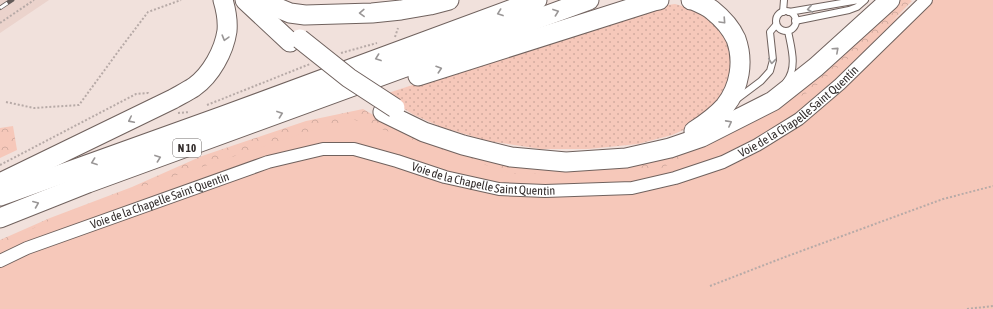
<svg xmlns="http://www.w3.org/2000/svg" width="993" height="309" font-family="'Asap Condensed',sans-serif">
	<defs>
		<pattern id="grass-dots" width="8" height="8" patternUnits="userSpaceOnUse"><rect width="8" height="8" fill="#f6c8ba"/><path d="M2 2h.1M6 6h.1" fill="none" stroke="#d3aca0" stroke-width="1.8" stroke-linecap="round"/></pattern>
		<pattern id="forest-crowns" width="20" height="18" patternUnits="userSpaceOnUse"><rect width="20" height="18" fill="#f6c8ba"/><path d="M2 6a3 3 0 1 1 6 0M12 15a3 3 0 1 1 6 0" fill="none" stroke="#d3aca0"/></pattern>
	</defs>
	<rect width="100%" height="100%" fill="#f1e1dc"/>
	<path fill="#ebd3cc" d="M0,0h49l-49,33z"/>
	<path fill="url(#grass-dots)" d="M675,4l22,6 19,14 9,12 4,16 2,17 -5,15 -10,21 -19,19 -25,11 -34,9 -50,5h-47l-53,-8 -47,-14 -27,-12 -32,-20 265,-87z"/>
	<g fill="url(#forest-crowns)">
		<path d="M897,0h13l2,1 -100,101 -129,69 -683,86v-17l50,-22 82,-31 70,-31 104,-35 57,-12 45,26 102,30 206,-30z"/>
		<path d="M13,126l4,24 -17,8v-30z"/>
	</g>
	<path fill="#f6c8ba" d="M917,0h76v309h-993v-65l72,-34 244,-81 36,-10 160,55 144,-3 153,-79z"/>
	<g fill="none" stroke-linecap="round" stroke-linejoin="round">
		<defs>
			<g id="lane">
				<circle cx="786" cy="21" r="10"/>
				<path d="M783,12l1,-12"/>
				<path d="M789,12l70,-12"/>
				<path d="M795,21l54,-11 8,-3 8,-7"/>
				<path d="M786,82c12,-14 5,-35 2,-51"/>
				<path d="M737,99l24,-18 9,-10 3,-11 -3,-28 6,-7"/>
			</g>
			<g id="street">
				<path id="s1" d="M0,261l27,-13 241,-86 55,-13h31l43,12 48,16 54,12 46,2 87,-3 43,-10 48,-16 34,-17 42,-26 41,-35 86,-84"/>
			</g>
			<g id="primary">
				<path d="M245,0l45,42"/>
				<path d="M263,0l15,8 12,5 15,2 67,-2 29,-3 29,-5 19,-5"/>
				<path d="M691,0h2c7,3 14,6 19,10 10,8 19,18 24,29 8,22 4,48 -11,67 -9,10 -20,18 -31,25"/>
				<path d="M418,76l236,-75 5,-1"/>
				<path d="M383,112l41,20 39,13 48,12 55,5 60,-4 44,-10 32,-11 71,-36 43,-34 74,-67"/>
				<path d="M0,183l173,-84c7,-4 15,-8 21,-12 17,-12 30,-36 33,-56 1,-11 -1,-21 -4,-31"/>
				<path d="M0,196l223,-80 314,-116"/>
				<path d="M0,218l88,-35 501,-183"/>
			</g>
		</defs>
		<use href="#lane" stroke="#70625e" stroke-width="8"/>
		<use href="#street" stroke="#70625e" stroke-width="14"/>
		<use href="#primary" stroke="#70625e" stroke-width="21"/>
		<g stroke="#b7aaa7" stroke-width="2" stroke-dasharray="2 2" stroke-linecap="butt">
			<path d="M0,23l34,-23"/>
			<path d="M395,37l3,-9"/>
			<path d="M341,53l36,-10"/>
			<path d="M6,102l28,6 45,-3 41,-56 28,-37 33,-12"/>
			<path d="M207,105l103,-41"/>
			<path d="M178,113l12,-1"/>
			<path d="M0,165l136,-71 12,-1 2,1"/>
			<path d="M710,286l75,-29 158,-58 50,-13"/>
			<path d="M967,309l26,-3"/>
		</g>
		<use href="#lane" stroke="#fff" stroke-width="6"/>
		<use href="#street" stroke="#fff" stroke-width="12"/>
		<use href="#primary" stroke="#fff" stroke-width="19"/>
		<defs>
			<path id="rail" d="M0,8l12,-8"/>
		</defs>
		<use href="#rail" stroke="#645b59" stroke-width="4.5"/>
		<use href="#rail" stroke="#fff" stroke-width="3" stroke-dasharray="9" stroke-linecap="butt"/>
		<defs>
			<path id="primary-bridge" d="M300,39l49,39 46,30"/>
		</defs>
		<use href="#primary-bridge" stroke="#70625e" stroke-width="21" stroke-linecap="butt"/>
		<use href="#primary-bridge" stroke="#fff" stroke-width="19"/>
	</g>
	<defs><path id="oneway-chevron" d="M-2-3.5L2.5 0L-2 3.5" fill="none" stroke-width="1.6" stroke-linecap="round" stroke-linejoin="round"/></defs>
	<g stroke="#999696">
		<use href="#oneway-chevron" transform="translate(810 9) rotate(170)"/>
		<use href="#oneway-chevron" transform="translate(556 12) rotate(-20)"/>
		<use href="#oneway-chevron" transform="translate(362 13) rotate(178)"/>
		<use href="#oneway-chevron" transform="translate(500 13) rotate(160)"/>
		<use href="#oneway-chevron" transform="translate(723 21) rotate(47)"/>
		<use href="#oneway-chevron" transform="translate(225 38) rotate(106)"/>
		<use href="#oneway-chevron" transform="translate(836 50) rotate(-42)"/>
		<use href="#oneway-chevron" transform="translate(378 58) rotate(160)"/>
		<use href="#oneway-chevron" transform="translate(772 61) rotate(96)"/>
		<use href="#oneway-chevron" transform="translate(439 69) rotate(-18)"/>
		<use href="#oneway-chevron" transform="translate(280 114) rotate(-20)"/>
		<use href="#oneway-chevron" transform="translate(131 120) rotate(154)"/>
		<use href="#oneway-chevron" transform="translate(729 123) rotate(-28)"/>
		<use href="#oneway-chevron" transform="translate(158 158) rotate(-20)"/>
		<use href="#oneway-chevron" transform="translate(94 162) rotate(160)"/>
		<use href="#oneway-chevron" transform="translate(36 204) rotate(-22)"/>
	</g>
	<g text-anchor="middle" dominant-baseline="central" stroke-width="3.5" stroke-linejoin="round" paint-order="stroke">
		<rect fill="#fff" stroke="#706c6b" stroke-width="1" x="173" y="139" width="28" height="18" rx="3"/>
		<g font-size="11" font-weight="bold" fill="#332d2c">
			<text x="187" y="148">N 10</text>
		</g>
		<g font-size="12" fill="#332d2c" stroke="#fff">
			<text stroke="none"><textPath href="#s1" startOffset="843">Voie de la Chapelle Saint Quentin</textPath></text>
			<text stroke="none"><textPath href="#s1" startOffset="507">Voie de la Chapelle Saint Quentin</textPath></text>
			<text stroke="none"><textPath href="#s1" startOffset="171">Voie de la Chapelle Saint Quentin</textPath></text>
		</g>
	</g>
</svg>
